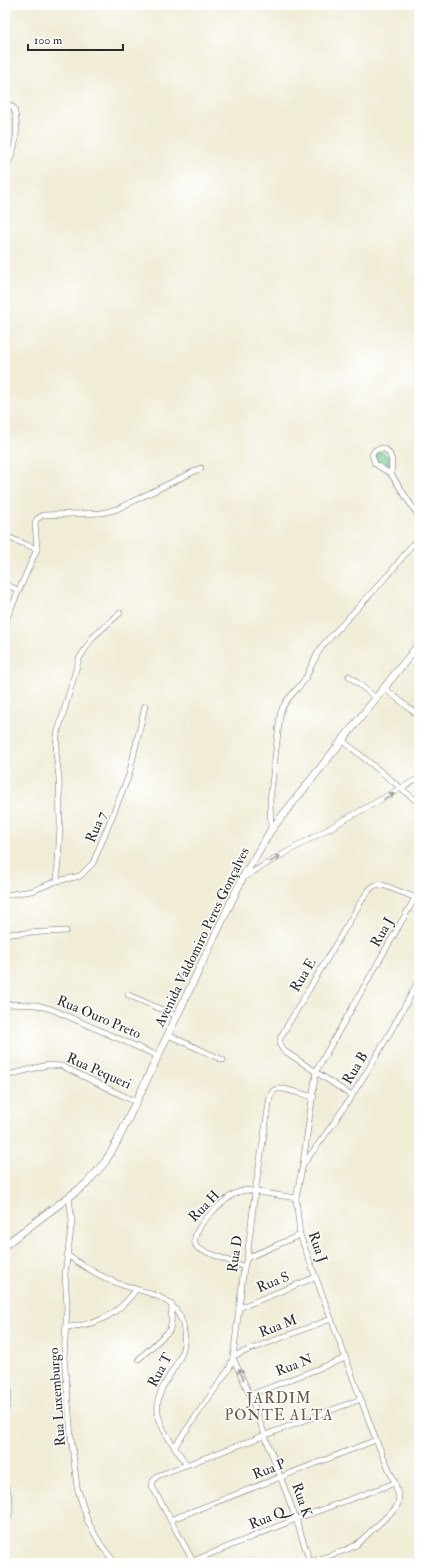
<svg xmlns="http://www.w3.org/2000/svg" width="424" height="1568" font-family="'IM FELL Double Pica',serif">
	<defs>
		<pattern id="grass-tufts" width="24" height="20" patternUnits="userSpaceOnUse"><rect width="24" height="20" fill="#73ca8e"/><path d="M3 7l-1-3M5 7V3M7 7l1-3M15 17l-1-3M17 17v-4M19 17l1-3" fill="none" stroke="#5fa474"/></pattern>
	</defs>
	<rect width="100%" height="100%" fill="#fff"/>
	<filter id="ink" filterUnits="userSpaceOnUse"><feTurbulence type="fractalNoise" baseFrequency=".025" numOctaves="2"/><feDisplacementMap in="SourceGraphic" scale="8" xChannelSelector="R" yChannelSelector="G"/><feConvolveMatrix kernelMatrix="1 2 1 2 8 2 1 2 1" color-interpolation-filters="sRGB"/></filter>
	<filter id="wash" filterUnits="userSpaceOnUse"><feTurbulence type="fractalNoise" baseFrequency=".012" numOctaves="4" result="noise"/><feDisplacementMap in="SourceGraphic" scale="16" xChannelSelector="R" yChannelSelector="G"/><feGaussianBlur stdDeviation="0.9" result="paint"/><feColorMatrix in="noise" values="0 0 0 0 0 0 0 0 0 0 0 0 0 0 0 0 0 1.4 0 .05"/><feComposite in="paint" operator="in"/></filter>
	<g filter="url(#wash)">
		<rect width="100%" height="100%" fill="#f0ecd6"/>
		<path fill="url(#grass-tufts)" stroke="#4f7a5c" d="M381,451c10,3 9,12 9,21l-15,-11v-6z"/>
	</g>
	<g filter="url(#ink)">
		<g fill="none" stroke-linecap="round" stroke-linejoin="round">
			<defs>
				<g id="minor">
					<path d="M5,40v3"/>
					<path d="M5,102l9,6c5,21 3,41 -9,60"/>
					<path d="M391,474c1,-10 3,-20 -8,-26l-8,2 -3,5 3,9 16,10 28,43"/>
					<path d="M5,536l32,13"/>
					<path d="M5,584l13,6"/>
					<path d="M5,622l32,-73 -2,-27 2,-3 6,-4 59,-2 15,-4 84,-41"/>
					<path d="M349,676l27,22"/>
					<path d="M384,688l35,28"/>
					<path d="M342,740l77,63"/>
					<path d="M271,830l-1,-30 10,-84c2,-15 17,-25 25,-37 6,-11 10,-23 18,-34l67,-72 29,-37"/>
					<path d="M244,877l43,-25 132,-74"/>
					<path d="M57,881l3,-55 -1,-48 -3,-25 1,-18 22,-76 14,-22 27,-24"/>
					<path d="M5,895l27,-4 25,-10 23,-5 13,-13 36,-88 16,-69"/>
					<path d="M5,934l61,-3"/>
					<path d="M128,995l49,21"/>
					<path d="M5,1004l31,1 15,4 107,47"/>
					<path d="M168,1035l55,25"/>
					<path d="M5,1076l42,-11 15,1 74,36"/>
					<path d="M352,1096l-69,-46 -3,-5v-7l82,-138c6,-8 10,-18 21,-15l36,14"/>
					<path d="M304,1163c45,-57 81,-120 115,-183"/>
					<path d="M69,1197l3,24 -7,53 2,32 -3,51 7,79 6,51 11,35 13,23 14,18"/>
					<path d="M67,1255c16,11 32,21 50,28 17,7 40,9 54,22 8,7 12,15 13,26 5,35 -30,49 -26,81 1,17 20,39 29,53"/>
					<path d="M247,1258l53,-23"/>
					<path d="M244,1267l-45,-18c-18,-13 25,-50 37,-56 3,-2 6,-2 10,-3l50,8"/>
					<path d="M239,1308l77,-31"/>
					<path d="M67,1327c31,-2 50,-12 69,-37"/>
					<path d="M233,1356l98,-37"/>
					<path d="M233,1358l17,37 46,124 14,43"/>
					<path d="M139,1359l31,-29 1,-7 1,-18"/>
					<path d="M250,1395l96,-37"/>
					<path d="M175,1446l54,-77 4,-11 11,-91 3,-9 8,-66 15,-95 3,-6 4,-2h7l30,8"/>
					<path d="M170,1520l206,-80"/>
					<path d="M193,1561l103,-42 99,-36"/>
					<path d="M194,1563l-42,-77 1,-5 4,-5 204,-77"/>
					<path d="M307,1563l39,-13 10,-5 39,-36 3,-5 1,-6 -4,-15 -19,-43 -76,-205 -4,-37 7,-34 13,-93 99,-173"/>
				</g>
				<g id="tertiary">
					<path d="M5,1245l81,-61 19,-22 12,-20 125,-263 29,-49 148,-186"/>
					<path d="M5,1379l3,12 -3,20"/>
					<path d="M5,1486c4,14 7,22 0,36"/>
				</g>
			</defs>
			<use href="#minor" stroke="#706f67" stroke-width="6"/>
			<use href="#tertiary" stroke="#706f67" stroke-width="8"/>
			<use href="#minor" stroke="#fff" stroke-width="5"/>
			<use href="#tertiary" stroke="#fff" stroke-width="7"/>
		</g>
		<defs><path id="oneway-shaft" d="M-6 0H5M1.5-3L5.5 0L1.5 3" fill="none" stroke-width="1.6" stroke-linecap="round" stroke-linejoin="round"/></defs>
		<g stroke="#a0a0a0">
			<use href="#oneway-shaft" transform="translate(389 796) rotate(-29)"/>
			<use href="#oneway-shaft" transform="translate(275 859) rotate(-31)"/>
			<use href="#oneway-shaft" transform="translate(241 1374) rotate(-113)"/>
		</g>
	</g>
	<g text-anchor="middle" dominant-baseline="central" stroke-width="3" stroke-linejoin="round" paint-order="stroke">
		<g font-size="14" fill="#2b2b2b" stroke="#fff">
			<text transform="translate(96 827) rotate(-67)">Rua 7</text>
			<text transform="translate(382 932) rotate(-60)">Rua J</text>
			<text transform="translate(202 937) rotate(-64)">Avenida Valdomiro Peres Gonçalves</text>
			<text transform="translate(303 975) rotate(-59)">Rua E</text>
			<text transform="translate(99 1017) rotate(23)">Rua Ouro Preto</text>
			<text transform="translate(355 1068) rotate(-59)">Rua B</text>
			<text transform="translate(99 1071) rotate(24)">Rua Pequeri</text>
			<text transform="translate(204 1206) rotate(-46)">Rua H</text>
			<text transform="translate(318 1247) rotate(71)">Rua J</text>
			<text transform="translate(235 1254) rotate(-81)">Rua D</text>
			<text transform="translate(273 1282) rotate(-22)">Rua S</text>
			<text transform="translate(278 1326) rotate(-21)">Rua M</text>
			<text transform="translate(294 1365) rotate(-21)">Rua N</text>
			<text transform="translate(160 1370) rotate(-62)">Rua T</text>
			<text transform="translate(57 1397) rotate(-94)">Rua Luxemburgo</text>
			<text transform="translate(269 1469) rotate(-21)">Rua P</text>
			<text transform="translate(302 1500) rotate(71)">Rua K</text>
			<text transform="translate(267 1518) rotate(-22)">Rua Q</text>
		</g>
		<g font-size="15" letter-spacing="1" fill="#705648" stroke="#fff">
			<text x="279" y="1398">JARDIM<tspan x="279" dy="17">PONTE ALTA</tspan></text>
		</g>
	</g>
	<rect width="424" height="1568" fill="none" stroke="#fff" stroke-width="20"/>
	<path d="M28 44v6h95v-6" fill="none" stroke="#2b2b2b" stroke-width="2"/>
	<text x="34" y="44" font-size="12" fill="#2b2b2b" stroke="#ffffff" stroke-width="3" paint-order="stroke">100 m</text>
</svg>
